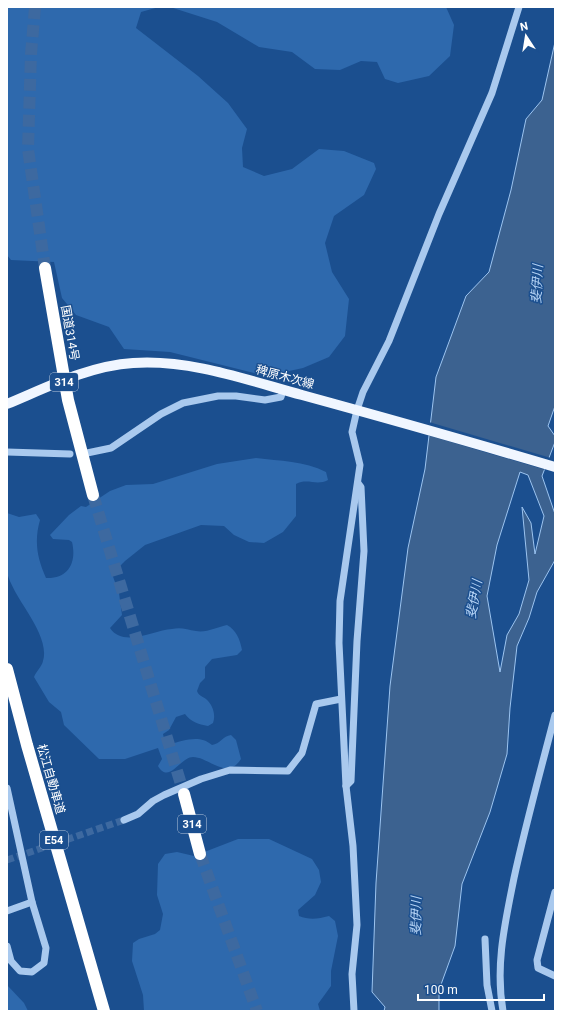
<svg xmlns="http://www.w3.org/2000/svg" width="562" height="1018" font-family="Roboto,'Noto Sans JP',sans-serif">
	<rect width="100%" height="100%" fill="#1b4f8f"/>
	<g fill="#2e69ad">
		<path d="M7,7h152l-18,5 -5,16 62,48 30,27 19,26 -5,19 1,19 21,9 28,-7 27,-20 25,2 30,12 2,6 -12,26 -30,21 -9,27 7,29 17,27 -4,37 -16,21 -26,11 -37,8 -96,-24 -46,-3 -15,-22 -33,-12 -14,-17 -8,-36 -43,-2 -4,-5z"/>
		<path d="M170,7h276l8,18 -4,31 -21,20 -31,7 -13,-4 -8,-17 -16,-1 -21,9 -25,-1 -23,-17 -33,-5 -42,-25z"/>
		<path d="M256,458c24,3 48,3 70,14l2,8c-11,6 -21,-2 -32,4v32l-13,16 -19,11 -15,-1 -15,-7 -10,-9 -23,-1 -56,20 -20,16 -13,13 7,19 3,22 -12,13c13,20 44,2 62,1 10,-2 15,1 24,2 10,2 22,-4 31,-6 9,5 13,14 15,25l-5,5 -25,4 -7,8v11l-5,5 -3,8c2,5 5,5 9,8 7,6 10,16 7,24l-5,3c-10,-2 -17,-4 -23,-12l-9,3 -7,13 -6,4 2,9 5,1c14,-3 29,-10 42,1 8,-1 11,-9 19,-10l5,5 5,19c-14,22 -32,-2 -48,-2 -13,0 -24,28 -35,9l4,-7 -4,-11 -33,11h-26l-35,-34 -3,-13 -12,-10 -15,-25c2,-5 8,-11 9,-16 8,-27 -30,-62 -36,-89 -3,-15 0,-42 0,-59l12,4 17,-3 4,6c-6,21 -3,38 6,58 22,1 31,-15 26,-36l-3,-2 -16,-1 -3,-4 19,-20 12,-9 5,1 24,-16 16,-6 27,-1 64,-20z"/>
		<path d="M238,839h31l43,20 7,11 2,12 -6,13 -17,15 1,6c10,4 19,3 30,0l6,5 3,15 -7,35v15l-13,18 2,7h-176l-1,-16 -11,-34 1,-18 6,-4 16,-5 5,-4 3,-16 -6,-19 1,-31 7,-10 12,-2 17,4z"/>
		<path d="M7,985l17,18 4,8h-21z"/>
	</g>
	<path fill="#3c6290" stroke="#9cc4f0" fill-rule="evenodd" d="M555,42v364l-7,20 7,10v6l-13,34 13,38v46l-18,32 -8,26 -12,28 -7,62 -3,46 -17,58 -28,72 -7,62 -16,44v21h-55l1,-4 -13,-15 4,-109 14,-197 18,-138 17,-79 11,-92 30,-81 23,-24 22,-82 15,-71 16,-19zM520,472l8,3 16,41 -9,38 -4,-31 -9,-16 7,73 -10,34 -12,21 -7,37 -13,-76 10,-51z"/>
	<path fill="#1b4f8f" d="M429,422l122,36 -5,12 -119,-35z"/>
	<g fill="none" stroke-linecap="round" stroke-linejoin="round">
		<path stroke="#3d69a0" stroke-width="7" stroke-dasharray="7 3.5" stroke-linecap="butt" d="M7,860l117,-40"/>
		<g stroke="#3d69a0" stroke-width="12" stroke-dasharray="12 6" stroke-linecap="butt">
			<path d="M35,7l-4,47 -3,95 17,119"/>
			<path d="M93,495l91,299"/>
			<path d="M200,854l57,157"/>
		</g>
		<g stroke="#a9c9ee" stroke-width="7">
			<path d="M7,452l63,2"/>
			<path d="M87,453l24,-5 50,-34 22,-11 35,-7h18l29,4 16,-3 2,-7"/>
			<path d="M346,786l5,-5 6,-140 7,-90 -3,-64 -3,-4"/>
			<path d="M7,788l25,114 14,46 -2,15 -12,9 -12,-1 -9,-10 -4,-15"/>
			<path d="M124,820l14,-6 15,-13 11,-6 37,-16 29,-9 58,1 14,-18 14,-49 25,-5"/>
			<path d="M555,892l-18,68 1,8 17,8"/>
			<path d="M7,911l25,-9"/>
			<path d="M485,939l2,46 5,26"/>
			<path d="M354,1011l-2,-37 5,-49 -4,-79 -7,-60 -7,-143 1,-42 20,-136 -8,-33 5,-22 6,-18 26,-51 50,-127 53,-121 27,-86"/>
			<path d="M503,1011c-8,-46 2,-88 11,-133 12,-55 27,-109 41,-163"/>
		</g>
		<path stroke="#f0f6ff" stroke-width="10" d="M7,404c41,-17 81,-38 126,-41 57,-4 114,17 169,32 84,23 169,47 253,72"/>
		<g stroke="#fff" stroke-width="12">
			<path d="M45,268l23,132 25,95"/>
			<path d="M7,669l20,76 77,266"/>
			<path d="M184,794l16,60"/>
		</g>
	</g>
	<g text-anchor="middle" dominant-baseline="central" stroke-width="3" stroke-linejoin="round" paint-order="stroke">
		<g fill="#1b4f8f" stroke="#bbcadd" stroke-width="1">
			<rect x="50" y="373" width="28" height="18" rx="3"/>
			<rect x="178" y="815" width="28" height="18" rx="3"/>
			<rect x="40" y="831" width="28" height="18" rx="3"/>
		</g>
		<g font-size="11" font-weight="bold" fill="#fff">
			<text x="64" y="382">314</text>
			<text x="192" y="824">314</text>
			<text x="54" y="840">E54</text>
		</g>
		<g font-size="12" fill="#fff" stroke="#1b4f8f">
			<text transform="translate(70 333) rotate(80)">国道314号</text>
			<text transform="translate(285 377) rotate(15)">稗原木次線</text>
			<text transform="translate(51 779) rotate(74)">松江自動車道</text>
		</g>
		<g font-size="13" font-style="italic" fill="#b5d3f5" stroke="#1b4f8f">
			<text transform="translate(537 284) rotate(-87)">斐伊川</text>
			<text transform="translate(474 599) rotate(-80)">斐伊川</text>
			<text transform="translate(416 916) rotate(-89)">斐伊川</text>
		</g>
	</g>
	<rect width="562" height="1018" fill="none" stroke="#ffffff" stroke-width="16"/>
	<g transform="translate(526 36) rotate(348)" stroke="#1b4f8f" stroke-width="3" paint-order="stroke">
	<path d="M0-3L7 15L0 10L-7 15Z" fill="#ffffff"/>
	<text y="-6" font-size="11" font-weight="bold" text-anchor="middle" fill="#ffffff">N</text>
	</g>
	<path d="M418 994v6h126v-6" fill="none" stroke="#ffffff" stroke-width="2"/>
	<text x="424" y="994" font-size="12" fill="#ffffff" stroke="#1b4f8f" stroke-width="3" paint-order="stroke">100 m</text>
</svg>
